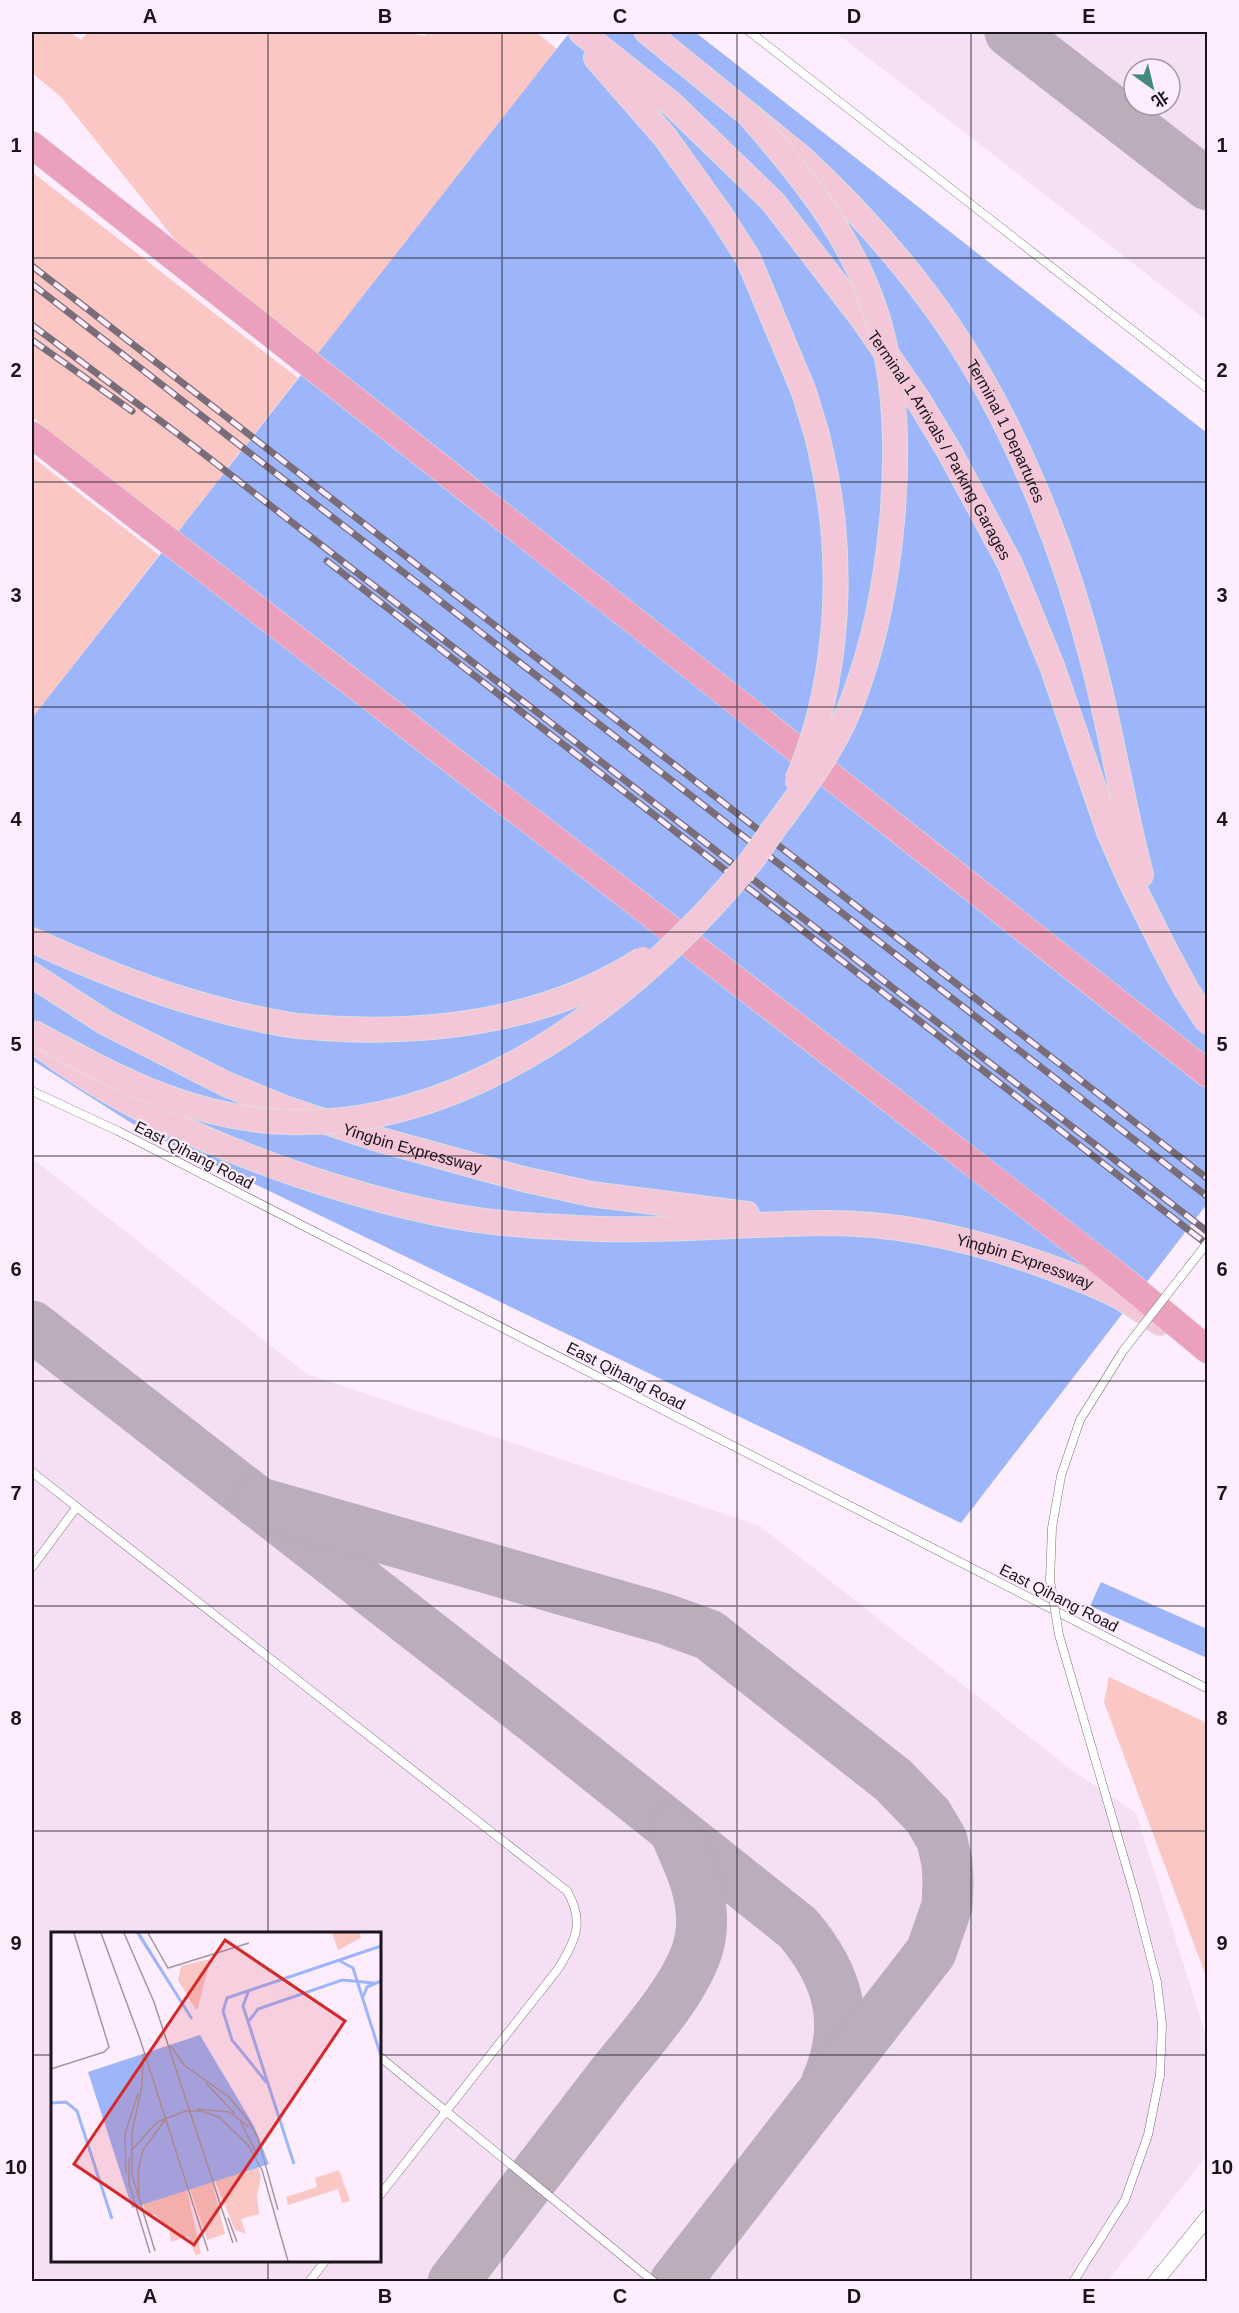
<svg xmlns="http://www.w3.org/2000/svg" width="1239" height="2313" font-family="Arial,'Noto Sans SC',sans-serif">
	<rect width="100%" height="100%" fill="#feedfe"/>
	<g fill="#f5dff5" fill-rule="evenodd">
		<path d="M835,32h372v289l-59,-46zM1134,69h36v36h-36z"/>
		<path d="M32,1158l275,216 453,152 313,245 63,42 71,226v116l-99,126h-1076zM52,1934h328v326h-328z"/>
	</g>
	<g fill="#fac7c4">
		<path d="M32,32h38l11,8 7,-8h317l20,4 2,-4h109l21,17 -240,306 -129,-99 -127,-159 -29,-24z"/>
		<path d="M32,172l266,206 -121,155 -145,-116z"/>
		<path d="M32,457l127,98 -127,163z"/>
		<path d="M1109,1677l98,46v256l-103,-277z"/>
	</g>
	<g fill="#9db6fb">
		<path d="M570,32h125l512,401v771l-246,319 -817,-392 -112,-71v-342z"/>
		<path d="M1101,1582l106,47v29l-117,-52z"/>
	</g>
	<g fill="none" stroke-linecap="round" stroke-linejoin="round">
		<g stroke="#bbadbb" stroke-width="51">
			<path d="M1010,32l198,153"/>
			<path d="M32,1326l505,394 261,208c39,46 55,94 29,153"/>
			<path d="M257,1502l408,117 44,16 184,145 35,36 14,24 5,23 1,19 -1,24 -16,46 -256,330"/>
			<path d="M453,2282c52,-68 104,-135 156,-203 28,-36 83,-95 91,-140 7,-39 -10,-74 -26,-109"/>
		</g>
		<defs>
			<g id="lane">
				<path d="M750,32l458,357"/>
				<path d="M32,1091l86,40 1090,558"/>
				<path d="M32,1472l535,419c18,31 9,49 -9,78l-178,226"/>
				<path d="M32,1567l44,-59"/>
				<path d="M380,2057l274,225"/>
				<path d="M309,2282l17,-22"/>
				<path d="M1073,2282l52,-82 23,-65 12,-60"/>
			</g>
			<path id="street" d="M1155,2282l53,-65"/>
			<g id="primary">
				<path id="s1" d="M581,32l92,73 100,97 89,116 55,80 32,53 61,113 42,102 57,166 21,48 34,68"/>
				<path id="s2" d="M647,32l155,126c54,50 104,106 146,167 66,97 115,220 144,333 19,71 30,145 49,217"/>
				<path d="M596,58l69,79 55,77 28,44 56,134 13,43"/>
				<path d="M32,940c85,39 172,72 265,86"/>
				<path id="s3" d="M32,975l74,48 120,61 56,23 92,31 149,41 68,15 156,20"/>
				<path id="s4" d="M32,1039c80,63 174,104 270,137 51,17 103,32 156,41 46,8 95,10 143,12 73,2 147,-5 220,-6 79,-1 155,17 228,44 24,9 49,18 71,30 14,8 27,18 40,26"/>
			</g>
			<g id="highway">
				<path d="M32,145l1176,929"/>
				<path d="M32,435l1084,839 92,76"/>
			</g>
		</defs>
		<use href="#lane" stroke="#7f707f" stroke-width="9"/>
		<use href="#street" stroke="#7f707f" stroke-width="16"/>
		<use href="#primary" stroke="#dfdedf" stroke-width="26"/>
		<use href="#highway" stroke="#dfdedf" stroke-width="28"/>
		<use href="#lane" stroke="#fff" stroke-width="8"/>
		<use href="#street" stroke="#fff" stroke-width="15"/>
		<use href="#primary" stroke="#f3c7d8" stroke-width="24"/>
		<use href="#highway" stroke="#eba1be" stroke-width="27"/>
		<defs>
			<g id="rail">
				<path d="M32,266l1176,913"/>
				<path d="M32,284l1176,913"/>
				<path d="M32,325l146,109 1030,798"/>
				<path d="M32,340l100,71"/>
				<path d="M327,561l881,684"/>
			</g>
		</defs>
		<use href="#rail" stroke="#786d78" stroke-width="7"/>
		<use href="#rail" stroke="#feedfe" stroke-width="4.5" stroke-dasharray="14" stroke-linecap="butt"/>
		<defs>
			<path id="lane-bridge" d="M1160,2075l2,-51 -5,-42 -22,-86 -76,-261 -9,-55 2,-52 9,-52 19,-56 43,-69 85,-109"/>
			<g id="primary-bridge">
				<path d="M797,781c34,-79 44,-172 36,-256 -3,-31 -9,-61 -16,-90"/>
				<path d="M1164,948l22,41 22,34"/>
				<path d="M297,1026c119,11 243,0 346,-67"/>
				<path d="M32,1032c84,45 155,86 254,90 182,8 352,-125 462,-257 12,-15 22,-32 34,-47 28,-38 56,-76 72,-121 38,-101 54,-253 29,-359 -21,-89 -76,-157 -135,-224"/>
			</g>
		</defs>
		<use href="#lane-bridge" stroke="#7f707f" stroke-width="9" stroke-linecap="butt"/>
		<use href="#primary-bridge" stroke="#dfdedf" stroke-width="26" stroke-linecap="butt"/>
		<use href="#lane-bridge" stroke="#fff" stroke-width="8"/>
		<use href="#primary-bridge" stroke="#f3c7d8" stroke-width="24"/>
	</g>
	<path fill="none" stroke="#1b151b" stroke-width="1.5" stroke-opacity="0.55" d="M268,32v1902M502,32v2250M737,32v2250M971,32v2250M32,258h1176M32,482h1176M32,707h1176M32,932h1176M32,1156h1176M32,1381h1176M32,1606h1176M32,1831h1176M32,2055h20M380,2055h828M268,2260v22"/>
	<g text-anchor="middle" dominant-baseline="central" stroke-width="4.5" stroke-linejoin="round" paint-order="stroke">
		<g font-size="16" fill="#1b151b" stroke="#feedfe">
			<text stroke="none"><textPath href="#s2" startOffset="543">Terminal 1 Departures</textPath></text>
			<text stroke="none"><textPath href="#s1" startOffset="552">Terminal 1 Arrivals / Parking Garages</textPath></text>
			<text stroke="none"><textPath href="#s3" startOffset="420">Yingbin Expressway</textPath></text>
			<text transform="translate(194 1155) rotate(27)">East Qihang Road</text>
			<text stroke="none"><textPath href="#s4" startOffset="1038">Yingbin Expressway</textPath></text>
			<text transform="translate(626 1376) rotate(27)">East Qihang Road</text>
			<text transform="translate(1059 1598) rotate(27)">East Qihang Road</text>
		</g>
	</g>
	<g transform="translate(51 1932)">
		<rect width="330" height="330" fill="#feedfe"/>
		<path d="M281,1h28l1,5 -23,12zM159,27l-12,49 -2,2 -18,-30 3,-14zM207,235l3,10 -4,19 2,18 -18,5 5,15 -11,-4 -20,-49zM288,238l11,31 -8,2 -4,-14 -50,16 -2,-8 31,-10 -2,-9zM161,250l13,52 -18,6 -17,-51zM136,258l14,64 -6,1 -6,-19 -18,6 -2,-13 -14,-15 -7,2 -5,-12z" fill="#fac7c4"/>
		<path d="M85,1h4l53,85 -2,2zM149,103l54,91 15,38 -137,44 -44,-136z" fill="#9db6fb"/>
		<path fill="none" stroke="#9db6fb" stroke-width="3" d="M289,29l13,7 28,88M198,58l-6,16 51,158M312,65l4,-10 14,-6M198,89l9,-12 84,-29 32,3M216,151l-35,-43 -9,-29 4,-13 154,-52M0,171l15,-1 11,9 35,108"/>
		<path fill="none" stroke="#a397a3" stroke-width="1.5" d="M50,1l39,106 68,212M73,1l30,69 79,241M97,1l20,35 81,-25M119,113l14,20 45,32 19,23 10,18 20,72M92,122l-1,32 -10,46v43l23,76M0,137l53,-17 5,-5 -35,-114M155,151l29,31M146,177l32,3 20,15M133,179h17l18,6 29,28 14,25 26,91M189,189l18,35M81,218l25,-28 29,-11M75,241l-1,-39 13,-40M78,252l21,69M78,253v-27M88,264l-1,-25 5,-21 22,-30M177,286l9,24"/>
		<path fill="#d62828" fill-opacity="0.15" stroke="#d62828" stroke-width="3" d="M174,8l120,81 -151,224 -120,-81z"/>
		<rect width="330" height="330" fill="none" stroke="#1b151b" stroke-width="3"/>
	</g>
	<rect width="1239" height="2313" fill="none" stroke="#feedfe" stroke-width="66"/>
	<g transform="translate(1152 87) rotate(146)"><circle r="28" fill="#feedfe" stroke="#a397a3" stroke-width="1.5"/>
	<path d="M0-4.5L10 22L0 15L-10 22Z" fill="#44897f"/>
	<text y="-9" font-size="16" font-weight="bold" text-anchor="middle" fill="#1b151b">北</text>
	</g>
	<rect x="33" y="33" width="1173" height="2247" fill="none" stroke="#1b151b" stroke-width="2"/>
	<g font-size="20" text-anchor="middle" font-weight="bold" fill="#1b151b">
		<text x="150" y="23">A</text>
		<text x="385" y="23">B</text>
		<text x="620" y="23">C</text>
		<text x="854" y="23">D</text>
		<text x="1089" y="23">E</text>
		<text x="16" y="152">1</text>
		<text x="1222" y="152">1</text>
		<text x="16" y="377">2</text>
		<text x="1222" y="377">2</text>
		<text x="16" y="602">3</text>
		<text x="1222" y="602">3</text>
		<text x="16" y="826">4</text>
		<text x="1222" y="826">4</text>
		<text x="16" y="1051">5</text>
		<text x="1222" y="1051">5</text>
		<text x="16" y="1276">6</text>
		<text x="1222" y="1276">6</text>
		<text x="16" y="1500">7</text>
		<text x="1222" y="1500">7</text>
		<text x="16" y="1725">8</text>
		<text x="1222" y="1725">8</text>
		<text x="16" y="1950">9</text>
		<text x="1222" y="1950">9</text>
		<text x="16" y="2174">10</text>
		<text x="1222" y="2174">10</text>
		<text x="150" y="2303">A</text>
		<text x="385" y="2303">B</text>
		<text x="620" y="2303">C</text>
		<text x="854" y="2303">D</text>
		<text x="1089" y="2303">E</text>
	</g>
</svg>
